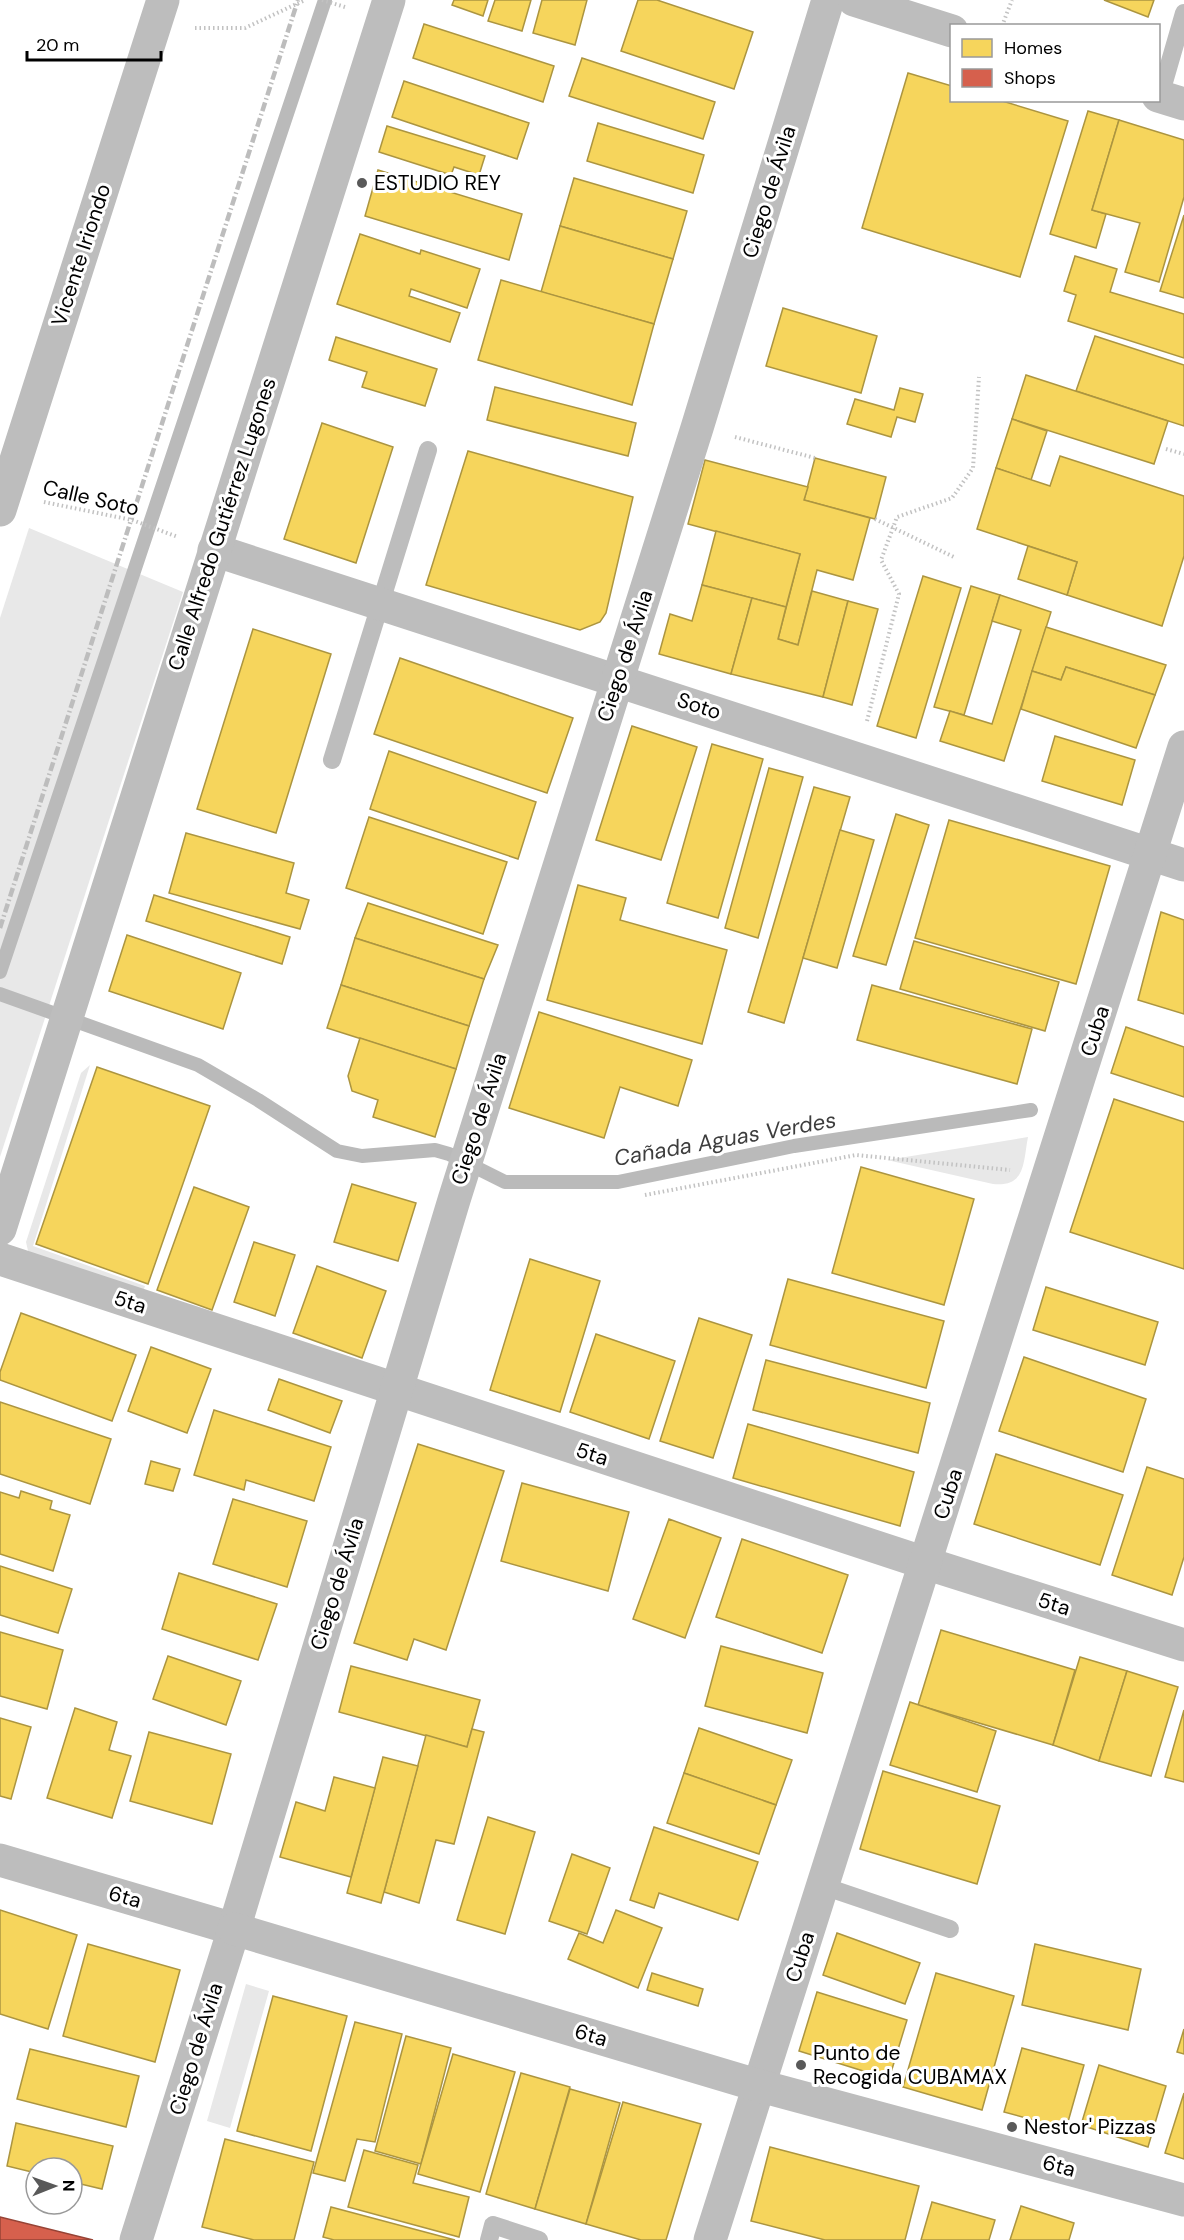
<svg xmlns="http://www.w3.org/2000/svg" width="1184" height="2240" font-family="'DM Sans',sans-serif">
	<rect width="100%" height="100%" fill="#fff"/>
	<g fill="#e8e8e8">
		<path d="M29,528l154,64 -183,565v-539z"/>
		<path d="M90,1065l-57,181 112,40 -3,9 -113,-40 -3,-13 55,-169z"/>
		<path d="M1028,1137c-5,26 -2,50 -35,47l-106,-24z"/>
		<path d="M246,1984l23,7 -39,137 -23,-7z"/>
	</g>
	<g fill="#f6d55c" stroke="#ac9540" stroke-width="1.5">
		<path d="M454,0h34l-5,16 -31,-11z"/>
		<path d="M495,0h36l-9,31 -34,-10z"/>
		<path d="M542,0h45l-12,45 -42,-12z"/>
		<path d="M638,0h19l96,32 -19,57 -113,-38z"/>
		<path d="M1104,0h50l-6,17z"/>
		<path d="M424,24l130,42 -11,36 -130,-44z"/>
		<path d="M582,58l133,44 -12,37 -134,-43z"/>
		<path d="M908,73l44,13v14h47l69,21 -48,156 -158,-49z"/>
		<path d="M404,81l125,42 -12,36 -125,-42z"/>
		<path d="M1088,111l31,9 -27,90 14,4 -10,34 -46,-14z"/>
		<path d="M1119,120l65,20v57l-25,85 -34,-10 15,-49 -48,-13z"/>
		<path d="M598,123l106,32 -11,38 -106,-32z"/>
		<path d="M387,126l98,30 -6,19 -25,-8 -3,8 -72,-23z"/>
		<path d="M378,170l144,44 -13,46 -144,-44z"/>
		<path d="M574,178l113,33 -14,48 -113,-33z"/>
		<path d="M1184,215v83l-24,-7z"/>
		<path d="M560,226l113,33 -19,65 -113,-32z"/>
		<path d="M360,234l60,20 1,-4 59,19 -13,39 -56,-19 -2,7 51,17 -10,29 -113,-38z"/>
		<path d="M1075,256l42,13 -7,23 74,22v44l-116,-37 8,-26 -12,-4z"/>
		<path d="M501,280l153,44 -22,81 -154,-45z"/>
		<path d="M783,308l94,28 -16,57 -95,-27z"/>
		<path d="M1095,336l89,29v61l-108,-35z"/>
		<path d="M336,337l101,32 -12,37 -63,-19 5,-15 -38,-12z"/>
		<path d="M1026,375l142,46 -14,43 -142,-45z"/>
		<path d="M495,387l141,36 -8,33 -141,-36z"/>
		<path d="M900,388l23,6 -8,28 -18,-5 -6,20 -44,-13 8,-25 39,11z"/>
		<path d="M1012,419l35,12 -16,49 -35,-12z"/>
		<path d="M322,423l71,24 -37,116 -72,-24z"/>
		<path d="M468,451l165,46 -27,116 -6,9 -20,8 -154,-45z"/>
		<path d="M1060,456l124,40v60l-22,70 -95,-31 10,-33 -100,-33 19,-61 54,18z"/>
		<path d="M815,458l71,19 -11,42 -71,-19z"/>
		<path d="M705,460l103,27 -4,13 66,18 -17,62 -36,-10 -19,75 -20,-6 22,-85 -112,-30z"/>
		<path d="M716,531l84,23 -14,53 -84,-22z"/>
		<path d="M1028,546l49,16 -10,33 -49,-16z"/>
		<path d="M923,576l38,12 -45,150 -39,-12z"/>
		<path d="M702,585l50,13 -21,76 -72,-20 11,-40 22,7z"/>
		<path d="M971,586l29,9 -36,120 -30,-8z"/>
		<path d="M812,591l36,10 -25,96 -92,-23 21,-76 34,9 -8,32 20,6z"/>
		<path d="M1000,595l51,17 -47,149 -64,-20 10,-30 42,13 29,-94 -29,-9z"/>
		<path d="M848,601l30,8 -26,96 -29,-8z"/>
		<path d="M1046,627l120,38 -11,30 -89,-28 -5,13 -29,-9z"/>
		<path d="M253,629l78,25 -55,179 -79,-24z"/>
		<path d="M400,658l173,60 -26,75 -173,-59z"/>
		<path d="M1066,667l89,28 -19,53 -115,-39 11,-38 29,9z"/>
		<path d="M632,726l65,21 -36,113 -65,-20z"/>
		<path d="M1055,736l80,24 -13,45 -80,-24z"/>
		<path d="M712,744l51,15 -45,159 -51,-15z"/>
		<path d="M389,751l147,51 -18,57 -148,-50z"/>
		<path d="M769,768l34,9 -45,161 -33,-10z"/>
		<path d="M814,787l36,10 -66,226 -36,-11z"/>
		<path d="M896,814l33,11 -43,140 -33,-9z"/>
		<path d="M369,817l138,45 -24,72 -137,-46z"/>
		<path d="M949,820l161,46 -34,118 -161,-46z"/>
		<path d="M840,830l34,10 -37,128 -34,-10z"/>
		<path d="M186,833l108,30 -8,30 23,7 -9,29 -131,-36z"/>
		<path d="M578,885l48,13 -6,22 107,30 -25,94 -155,-44z"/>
		<path d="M154,895l136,42 -8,27 -136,-43z"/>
		<path d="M368,903l130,42 -14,34 -129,-41z"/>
		<path d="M1161,912l23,8v94l-46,-14z"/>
		<path d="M127,935l114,38 -18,56 -114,-38z"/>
		<path d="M355,938l129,41 -15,47 -128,-41z"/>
		<path d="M914,941l145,41 -14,49 -145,-42z"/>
		<path d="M341,985l128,41 -13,43 -129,-41z"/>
		<path d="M872,985l160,44 -15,55 -160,-44z"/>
		<path d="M539,1012l153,48 -14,46 -58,-19 -16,51 -95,-30z"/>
		<path d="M1126,1027l58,20v50l-73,-24z"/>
		<path d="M360,1038l96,31 -21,68 -62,-20 5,-17 -26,-9 -4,-15z"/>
		<path d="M97,1067l113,39 -62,178 -112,-40z"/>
		<path d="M1114,1099l70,23v147l-114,-37z"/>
		<path d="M861,1167l113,32 -30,106 -112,-32z"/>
		<path d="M352,1184l64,19 -18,58 -64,-19z"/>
		<path d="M194,1187l55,20 -37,103 -55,-20z"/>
		<path d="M254,1242l41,13 -20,61 -41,-14z"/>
		<path d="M530,1259l70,22 -40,131 -70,-22z"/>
		<path d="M317,1266l69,25 -24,67 -69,-25z"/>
		<path d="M788,1279l156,42 -18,67 -156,-43z"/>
		<path d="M1046,1287l112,35 -13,43 -112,-35z"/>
		<path d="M21,1313l115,42 -24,66 -112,-41v-8z"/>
		<path d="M699,1318l53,17 -39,123 -53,-17z"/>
		<path d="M596,1334l79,27 -26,78 -79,-27z"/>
		<path d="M151,1347l60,22 -24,64 -59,-22z"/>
		<path d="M1024,1357l122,42 -23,73 -124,-41z"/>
		<path d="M766,1360l164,43 -12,50 -165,-43z"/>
		<path d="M279,1379l63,22 -12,32 -62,-23z"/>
		<path d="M0,1402l111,37 -21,65 -90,-30z"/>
		<path d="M214,1410l117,37 -17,54 -68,-21 -2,10 -50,-15z"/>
		<path d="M748,1424l166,48 -14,54 -167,-48z"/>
		<path d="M418,1444l86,27 -58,179 -32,-11 -7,21 -53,-17z"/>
		<path d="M996,1454l127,41 -23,70 -126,-41z"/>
		<path d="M151,1461l29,8 -7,22 -28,-7z"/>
		<path d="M1147,1467l37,12v78l-12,38 -60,-20z"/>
		<path d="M522,1483l107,29 -21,79 -107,-30z"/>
		<path d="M21,1491l31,10 -2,8 20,6 -17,56 -53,-17v-62l19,6z"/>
		<path d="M233,1499l74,22 -20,66 -74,-23z"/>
		<path d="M669,1519l52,19 -36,100 -52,-19z"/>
		<path d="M742,1539l106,36 -26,78 -106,-36z"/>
		<path d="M0,1566l72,23 -14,44 -58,-18z"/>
		<path d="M179,1573l98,31 -19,56 -96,-31z"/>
		<path d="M941,1630l134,40 -22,75 -135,-40z"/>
		<path d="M0,1632l63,18 -16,59 -47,-13z"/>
		<path d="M721,1646l102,27 -16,60 -102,-27z"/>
		<path d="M168,1656l73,25 -15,44 -73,-26z"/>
		<path d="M1080,1657l47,14 -28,90 -46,-16z"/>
		<path d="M351,1666l129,34 -13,47 -128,-35z"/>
		<path d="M1127,1671l51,16 -27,89 -52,-15z"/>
		<path d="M910,1702l86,29 -19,61 -87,-27z"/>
		<path d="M75,1708l42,14 -8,28 22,6 -19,62 -65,-20z"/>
		<path d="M1184,1710v72l-19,-5z"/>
		<path d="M0,1718l31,9 -20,72 -11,-3z"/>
		<path d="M699,1728l93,32 -16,45 -92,-32z"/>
		<path d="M472,1729l12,3 -30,112 -18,-4 -17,63 -35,-11 42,-157 41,12z"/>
		<path d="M149,1732l82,22 -19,70 -82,-23z"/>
		<path d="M383,1757l35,9 -37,137 -34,-10z"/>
		<path d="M883,1771l117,35 -23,78 -117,-35z"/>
		<path d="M684,1773l92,32 -17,49 -92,-31z"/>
		<path d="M334,1777l41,11 -24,89 -71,-20 16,-55 29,9z"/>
		<path d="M488,1817l47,15 -30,102 -48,-14z"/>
		<path d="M654,1827l104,35 -20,58 -79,-27 -5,15 -24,-8z"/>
		<path d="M572,1854l38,14 -23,66 -38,-13z"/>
		<path d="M0,1910l77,25 -29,94 -48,-15z"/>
		<path d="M616,1910l46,18 -24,60 -70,-29 11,-26 24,10z"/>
		<path d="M837,1933l83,30 -15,41 -82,-29z"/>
		<path d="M88,1944l92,26 -25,92 -92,-26z"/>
		<path d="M1035,1944l106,25 -13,61 -106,-25z"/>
		<path d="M652,1973l51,16 -5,17 -51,-16z"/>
		<path d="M936,1973l78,23 -32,114 -79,-23z"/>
		<path d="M817,1992l90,28 -18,59 -90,-28z"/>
		<path d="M273,1996l74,20 -36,135 -74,-20z"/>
		<path d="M355,2022l47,12 -27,108 -18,-3 -12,42 -32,-8z"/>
		<path d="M1184,2029v25l-7,-2z"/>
		<path d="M406,2036l45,12 -30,116 -46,-13z"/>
		<path d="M1022,2048l62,17 -18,64 -62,-17z"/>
		<path d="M30,2049l109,27 -13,51 -109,-28z"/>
		<path d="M453,2054l62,18 -35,120 -62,-18z"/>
		<path d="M1099,2065l67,21 -18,61 -67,-22z"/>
		<path d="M521,2073l49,14 -35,122 -49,-15z"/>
		<path d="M570,2089l50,14 -34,121 -51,-15z"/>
		<path d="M1184,2093v66l-19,-6z"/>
		<path d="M623,2102l78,22 -35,116h-25l-55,-16z"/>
		<path d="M16,2123l97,23 -11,43 -30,-7v-14h-36v5l-29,-7z"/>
		<path d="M225,2139l89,23 -20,78h-40l-52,-13z"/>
		<path d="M770,2147l149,39 -14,54h-80l-74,-19z"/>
		<path d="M364,2150l54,15 -5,18 56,14 -10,40 -111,-30z"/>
		<path d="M932,2202l63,18 -6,20h-68z"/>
		<path d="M1021,2206l53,17 -5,17h-59z"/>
		<path d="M331,2207l124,33h-121l-11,-3z"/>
	</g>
	<path fill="#d6604d" stroke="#964336" stroke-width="1.5" d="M0,2217l93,23h-93z"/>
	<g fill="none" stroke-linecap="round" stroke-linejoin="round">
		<g stroke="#bababa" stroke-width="14">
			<path d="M0,972l325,-972"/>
			<path d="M0,994l198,71 60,35 79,51 25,5 73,-6 14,4 56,28h113l176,-36 237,-36"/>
		</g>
		<g stroke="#c2c2c2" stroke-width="4" stroke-dasharray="1.5 3" stroke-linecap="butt">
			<path d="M322,0l23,7"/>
			<path d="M1002,26l10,-26"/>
			<path d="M195,28h50l60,-28"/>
			<path d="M735,437l80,21"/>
			<path d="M1166,449l18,5"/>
			<path d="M44,502l88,18 46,17"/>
			<path d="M875,519l81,39"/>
			<path d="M867,721l32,-127 -18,-34 16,-43 55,-19 21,-30 6,-91"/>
			<path d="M645,1195l211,-40 154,15"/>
		</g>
		<g stroke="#bdbdbd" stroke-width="18">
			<path d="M1160,96l24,-83"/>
			<path d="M332,760l96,-310"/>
			<path d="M823,1886l127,43"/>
			<path d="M489,2240l4,-15 46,15"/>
		</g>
		<g stroke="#bdbdbd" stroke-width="33">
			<path d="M0,510l163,-510"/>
			<path d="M214,550l970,315"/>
			<path d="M0,1229l389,-1229"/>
			<path d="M0,1259l925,304 259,82"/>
			<path d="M0,1860l234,69"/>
			<path d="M136,2240l98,-311 220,-729 243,-772 131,-428"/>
			<path d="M710,2240l474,-1493"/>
		</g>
		<g stroke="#bdbdbd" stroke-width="33">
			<path d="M854,0l98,31"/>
			<path d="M1158,96l26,8"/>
			<path d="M234,1929l526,157 424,114"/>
		</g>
		<path stroke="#bdbdbd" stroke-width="4.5" stroke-dasharray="9 3 1.5 3" stroke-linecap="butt" d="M0,928l298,-928"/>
	</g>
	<g fill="#595959" stroke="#fff" stroke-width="2">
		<circle cx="362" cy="183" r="6"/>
		<circle cx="801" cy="2065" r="6"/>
		<circle cx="1012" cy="2127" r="6"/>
	</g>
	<g text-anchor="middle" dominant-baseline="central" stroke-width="6" stroke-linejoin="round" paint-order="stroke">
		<g font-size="21" fill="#000" stroke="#fff" text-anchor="start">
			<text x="374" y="183">ESTUDIO REY</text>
			<text x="813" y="2053">Punto de<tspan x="813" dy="24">Recogida CUBAMAX</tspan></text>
			<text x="1024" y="2127">Nestor' Pizzas</text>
		</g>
		<g font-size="21" fill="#000" stroke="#fff">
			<text transform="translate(769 192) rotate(-73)">Ciego de Ávila</text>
			<text transform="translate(81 255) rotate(-72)">Vicente Iriondo</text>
			<text transform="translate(91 498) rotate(13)">Calle Soto</text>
			<text transform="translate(222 524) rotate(-72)">Calle Alfredo Gutiérrez Lugones</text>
			<text transform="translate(625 656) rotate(-72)">Ciego de Ávila</text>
			<text transform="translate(699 706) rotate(18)">Soto</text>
			<text transform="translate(1095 1031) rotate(-72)">Cuba</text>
			<text transform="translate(479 1119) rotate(-72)">Ciego de Ávila</text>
			<text transform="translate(130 1302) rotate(18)">5ta</text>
			<text transform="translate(592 1454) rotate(18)">5ta</text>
			<text transform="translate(948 1494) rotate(-72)">Cuba</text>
			<text transform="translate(337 1584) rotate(-73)">Ciego de Ávila</text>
			<text transform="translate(1054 1604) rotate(18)">5ta</text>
			<text transform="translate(125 1897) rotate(16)">6ta</text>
			<text transform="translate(800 1957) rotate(-72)">Cuba</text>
			<text transform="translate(591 2035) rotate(17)">6ta</text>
			<text transform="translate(196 2049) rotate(-73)">Ciego de Ávila</text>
			<text transform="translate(1059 2166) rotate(15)">6ta</text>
		</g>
		<g font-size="22" font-style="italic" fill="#3d3d3d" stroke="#fff">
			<text transform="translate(725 1139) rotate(-10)">Cañada Aguas Verdes</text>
		</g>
	</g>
	<rect x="950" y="24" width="210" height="78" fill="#ffffff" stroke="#999999" stroke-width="1.5"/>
	<rect x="962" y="39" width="30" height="18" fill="#f6d55c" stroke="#999999" stroke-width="1.5"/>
	<text x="1004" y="54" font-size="18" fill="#000000">Homes</text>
	<rect x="962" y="69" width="30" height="18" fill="#d6604d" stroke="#999999" stroke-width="1.5"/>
	<text x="1004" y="84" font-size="18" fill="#000000">Shops</text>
	<g transform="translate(54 2186) rotate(89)"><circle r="28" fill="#ffffff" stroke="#999999" stroke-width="1.5"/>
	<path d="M0-4.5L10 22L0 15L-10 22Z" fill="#595959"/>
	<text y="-9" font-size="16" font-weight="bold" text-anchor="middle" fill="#000000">N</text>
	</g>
	<path d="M27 51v9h134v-9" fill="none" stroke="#000000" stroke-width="3"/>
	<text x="36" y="51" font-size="18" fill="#000000" stroke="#ffffff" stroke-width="4.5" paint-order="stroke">20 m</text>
</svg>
